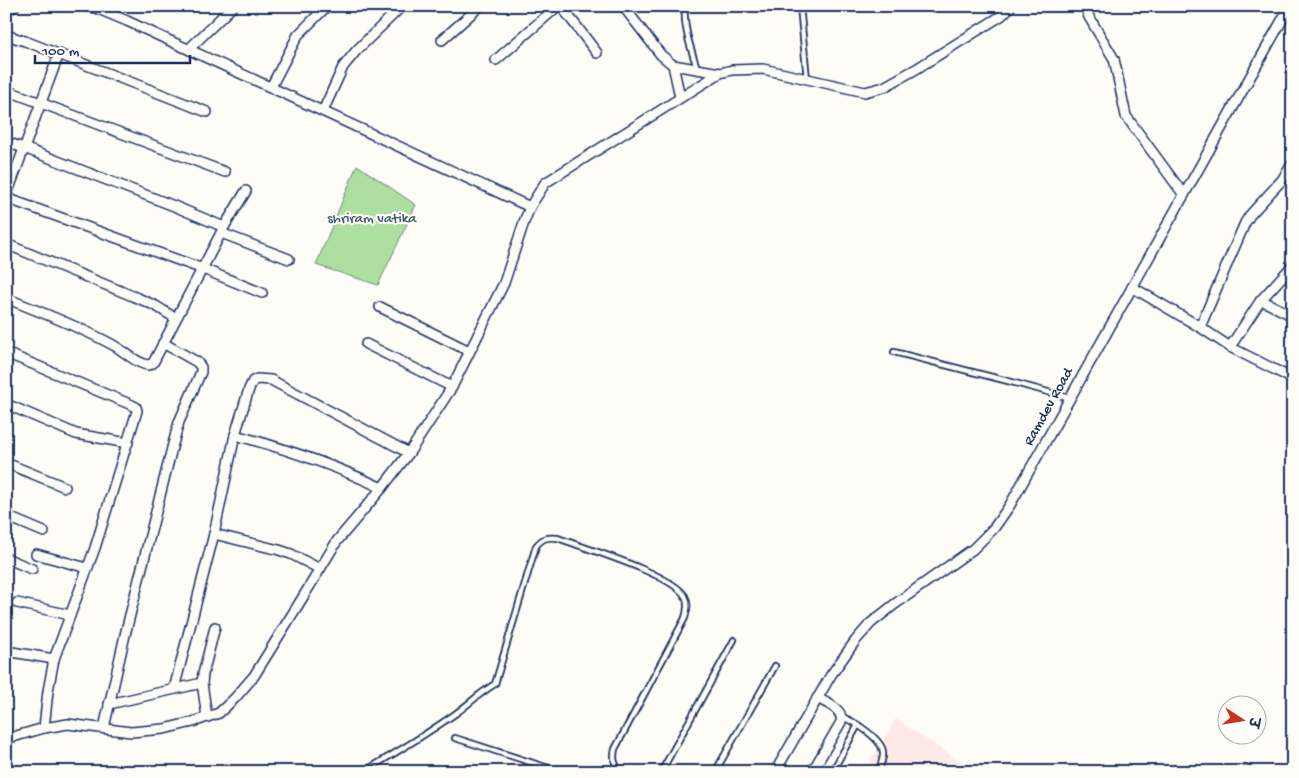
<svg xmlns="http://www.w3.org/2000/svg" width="1299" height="778" font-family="'Gochi Hand','Playpen Sans Deva',sans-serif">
	<rect width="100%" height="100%" fill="#fdfcf7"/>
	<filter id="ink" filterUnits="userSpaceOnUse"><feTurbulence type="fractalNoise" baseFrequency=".02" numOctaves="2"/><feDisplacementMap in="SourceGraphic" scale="10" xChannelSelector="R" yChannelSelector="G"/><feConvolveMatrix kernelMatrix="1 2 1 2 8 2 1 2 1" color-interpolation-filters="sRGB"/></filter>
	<g filter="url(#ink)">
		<path fill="#fdeae6" d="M896,719l80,53h-112z"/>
		<path fill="#addfa0" stroke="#64877f" d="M357,165l59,40 -38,80 -62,-20z"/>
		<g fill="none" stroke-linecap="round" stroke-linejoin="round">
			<defs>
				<g id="service">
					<path d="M685,6c-2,21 6,43 12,62"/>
					<path d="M800,6l7,73"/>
					<path d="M894,352l110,28 66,18"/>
					<path d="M842,717c12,4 40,22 41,35 1,7 -3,14 -5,20"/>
					<path d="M455,738l106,34"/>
					<path d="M363,772c31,-18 62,-37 92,-58 14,-10 26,-22 40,-30l41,-138c7,-9 12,-9 22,-8 26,10 114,36 127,58 4,7 2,15 0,22l-70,131c-2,9 -1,15 5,23"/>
					<path d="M661,772l73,-132"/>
					<path d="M715,772l60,-106"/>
					<path d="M832,772l26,-47"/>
				</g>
				<g id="minor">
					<path d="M84,6l12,2 31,13 403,186"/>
					<path d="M561,6l36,47"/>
					<path d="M623,6l38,49 12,10 47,8"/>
					<path d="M1085,6l4,11 25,42 12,57 58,79"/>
					<path d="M6,11l9,-5"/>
					<path d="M6,35l19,6 182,71"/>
					<path d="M442,40l38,-34"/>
					<path d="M189,49l44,-43"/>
					<path d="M496,60l62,-54"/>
					<path d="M673,65l7,32"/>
					<path d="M271,87l27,-52 29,-29"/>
					<path d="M6,90l219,82"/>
					<path d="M323,111l20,-44 13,-16 46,-45"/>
					<path d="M6,142l18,6 150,58 50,21"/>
					<path d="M6,197l53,-143"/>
					<path d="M6,198l197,71 59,24"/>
					<path d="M221,233l68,26"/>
					<path d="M6,244l134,55 16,7 19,12"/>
					<path d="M1132,287l68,40 30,20 63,32"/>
					<path d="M6,298c36,15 73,28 107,47 10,5 25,20 36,20l4,-2 71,-136 22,-36"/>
					<path d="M1261,300l32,16"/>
					<path d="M380,307l89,44"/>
					<path d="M1200,327l45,-104 5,-8 32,-35 11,-17"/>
					<path d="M366,344l86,43"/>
					<path d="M1230,347l31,-47 32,-35"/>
					<path d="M6,353l126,52 4,2 1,4 -42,137 -41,111 -6,32 -4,37"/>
					<path d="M6,404l70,30 52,9"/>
					<path d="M235,435c52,14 99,30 147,53"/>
					<path d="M6,463l59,24"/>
					<path d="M6,516l38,16"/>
					<path d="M214,534l65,16 12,4 29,15"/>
					<path d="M36,554l51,14"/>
					<path d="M6,558l26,11"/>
					<path d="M17,603l53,12"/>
					<path d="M6,651l48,8"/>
					<path d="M174,689l40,-155 21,-99 14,-46 4,-8 4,-2 14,1 138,73"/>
					<path d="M109,704l93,-21"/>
					<path d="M207,717l-5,-34 1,-9 12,-47"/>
					<path d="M104,728l21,-93 48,-191 6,-22 22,-50v-5l-4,-5 -34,-19"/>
					<path d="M6,739l38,-11 24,-4 63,8 33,-3 29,-7 26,-9 16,-15 19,-22 49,-79 34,-56 45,-53 27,-35 43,-66 52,-104 20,-61 6,-15 15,-24 175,-110 12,-3 31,-1 102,23 19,-5 32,-18 85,-53 10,-10"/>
					<path d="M775,772l56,-97 25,-35 15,-17 24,-19 78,-55 21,-21 16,-23 280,-499"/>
					<path d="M812,772l29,-50c3,-13 -15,-19 -24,-24"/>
				</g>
			</defs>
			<use href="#service" stroke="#1b2f5e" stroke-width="8"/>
			<use href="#minor" stroke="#1b2f5e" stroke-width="12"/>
			<use href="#service" stroke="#fdfcf7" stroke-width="4.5"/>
			<use href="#minor" stroke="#fdfcf7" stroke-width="9"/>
		</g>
	</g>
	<g text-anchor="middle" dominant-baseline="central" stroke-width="4.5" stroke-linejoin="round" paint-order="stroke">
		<g font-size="15" fill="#405b6e" stroke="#fdfcf7">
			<text x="372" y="219">shriram vatika</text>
		</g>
		<g font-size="15" fill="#1b2f5e" stroke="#fdfcf7">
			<text transform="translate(1049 407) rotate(-61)">Ramdev Road</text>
		</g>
	</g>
	<rect width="1299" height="778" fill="none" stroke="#fdfcf7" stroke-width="25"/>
	<rect x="12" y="12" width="1274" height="753" fill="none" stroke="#1b2f5e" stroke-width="2" filter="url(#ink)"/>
	<g transform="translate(1242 720) rotate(102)"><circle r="24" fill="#fdfcf7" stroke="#a3aaba"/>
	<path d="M0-4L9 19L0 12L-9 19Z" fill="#c8321e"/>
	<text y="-8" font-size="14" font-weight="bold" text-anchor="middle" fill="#1b2f5e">उ</text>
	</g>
	<path d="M35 55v8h155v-8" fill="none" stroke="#1b2f5e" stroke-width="2.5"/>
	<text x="42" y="55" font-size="15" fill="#1b2f5e" stroke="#fdfcf7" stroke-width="4" paint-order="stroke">100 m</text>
</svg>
